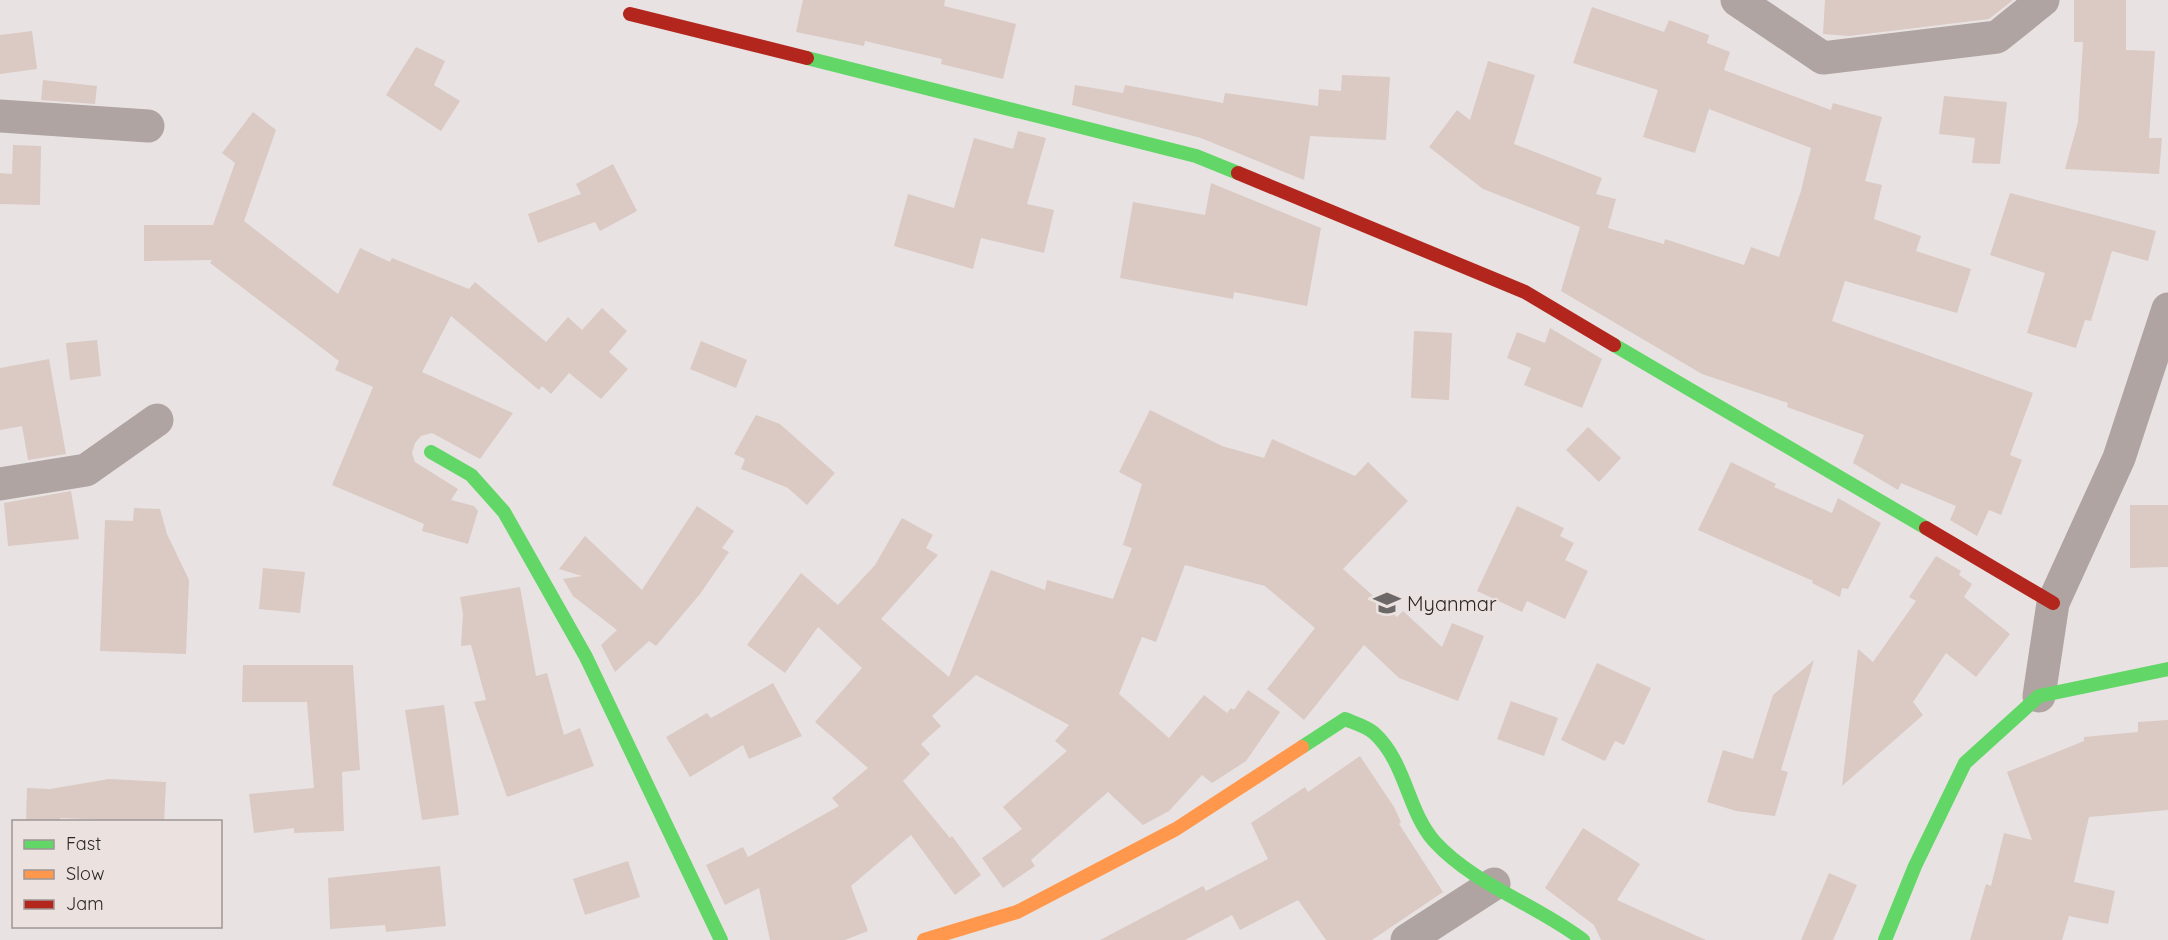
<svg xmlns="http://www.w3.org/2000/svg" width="2168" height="940" font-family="Quicksand,sans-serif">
	<rect width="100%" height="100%" fill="#e8e3e2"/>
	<g fill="#dbc9c3">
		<path d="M803,0h142l-1,6 72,18 -13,55 -62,-15 1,-5 -77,-18 -1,5 -68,-14z"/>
		<path d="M1825,0h188l-24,19 -140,17 -26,-2z"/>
		<path d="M2074,0h52v50l29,1 -6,87h13l-3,36 -94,-5 13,-47 5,-80h-9z"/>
		<path d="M1592,7l72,25 5,-12 40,15 -2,8 23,9 -6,18 107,40 2,-7 49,14 -17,64 17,4 -8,34 47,17 -5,15 55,18 -14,44 -112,-32 -13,40 201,72 -23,62 12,5 -21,55 -12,-5 -12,26 -27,-16 6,-14 -55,-23 -3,7 -45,-27 11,-28 -77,-28 1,-4 -86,-29 -141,-83 19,-64 -97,-38 -54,-42 28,-37 13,10 18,-59 47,14 -21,69 88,34 -6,16 20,5 -8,29 56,16 1,-5 79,26 7,-18 28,10 22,-66 10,-43 -102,-39 -14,44 -52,-16 15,-47 -85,-27z"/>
		<path d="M32,31l5,38 -37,5v-39z"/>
		<path d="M416,47l29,14 -11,24 26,16 -19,30 -55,-36z"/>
		<path d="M1342,75l48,2 -4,63 -76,-4 -6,44 -103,-42 -129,-33 3,-20 48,8 2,-8 98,18 2,-10 93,13 1,-17 22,2z"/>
		<path d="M43,80l54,6 -2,18 -54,-4z"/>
		<path d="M1944,96l63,6 -7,62 -28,-1 3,-25 -36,-4z"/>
		<path d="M253,112l23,18 -32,91 94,73 22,-46 30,14 2,-4 77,31 6,-7 71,60 22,-25 14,13 20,-22 25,23 -18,21 19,17 -27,30 -32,-26 -18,21 -9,-8 -3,4 -88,-74 -29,56 91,41 -33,46 -48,-26 -11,3 -6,7 -3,10 3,9 43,27 -7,11 23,6 4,5 -10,33 -46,-13 2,-7 -92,-39 41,-98 -38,-17 4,-9 -129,-98 2,-3 -68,1v-36h69l22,-62 -13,-10z"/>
		<path d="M1018,131l28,7 -19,66 27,6 -10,43 -63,-15 -8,31 -79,-23 14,-52 46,14 20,-70 39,11z"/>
		<path d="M13,145l28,1 -1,59 -40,-1v-31l12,1z"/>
		<path d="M613,164l24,47 -37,20 -5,-9 -57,21 -10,-29 53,-20 -5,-10z"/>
		<path d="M1211,183l110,45 -14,78 -73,-14 -1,7 -113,-21 13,-76 72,13z"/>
		<path d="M2010,193l146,38 -8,30 -36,-10 -21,70 -6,-1 -9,28 -49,-15 18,-60 -55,-18z"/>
		<path d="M1550,328l52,31 -20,49 -58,-23 7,-17 -24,-10 10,-26 28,11z"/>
		<path d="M1414,331l38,2 -3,67 -38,-2z"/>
		<path d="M97,340l4,36 -31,4 -4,-37z"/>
		<path d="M701,341l46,19 -11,28 -46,-19z"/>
		<path d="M49,359l17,95 -38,6 -6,-34 -22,4v-62z"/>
		<path d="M1150,410l72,36 42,12 8,-19 83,37 13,-14 40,39 -65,68 54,48 6,-6 39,36 10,-24 32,13 -26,65 -59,-23 -35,-33 -60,75 -37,-31 48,-61 -50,-42 -80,-21 -29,77 -14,-5 -23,57 50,44 35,-43 23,18 4,-5 3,2 14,-20 32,22 -34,49 -34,22 -10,-8 -33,36 -26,14 -35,-33 -77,68 4,6 -32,22 -21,-30 40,-29 -19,-22 64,-56 -12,-10 14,-16 -93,-50 -44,41 9,10 -20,18 9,10 -27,27 47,57 2,-2 29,39 -26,20 -44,-60 -60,51 17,45 -23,9h-75l-11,-52 -34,17 -19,-40 37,-18 5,10 91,-51 -7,-8 36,-30 -53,-46 47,-54 -44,-41 -33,46 -38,-28 54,-72 37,32 37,-40 27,-47 31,17 -7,13 12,7 -57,64 68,58 42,-107 54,20 2,-10 66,19 19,-51 -9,-3 19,-61 -23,-12z"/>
		<path d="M756,415l24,9 55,49 -28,32 -19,-17 -47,-19 4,-10 -11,-5z"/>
		<path d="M1588,427l33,31 -22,24 -33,-32z"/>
		<path d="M1731,462l45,22 -2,3 58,26 6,-15 43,25 -33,66 -6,-1 -2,9 -28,-14 1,-2 -115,-51z"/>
		<path d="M71,491l8,48 -71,7 -4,-43z"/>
		<path d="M2130,505h38v62l-38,1z"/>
		<path d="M697,506l37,25 -12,17 7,4 -29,42 -44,52 -7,-5 -34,31 -14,-27 16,-15 -44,-34 -10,-17 19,-3 -23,-7 26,-33 57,54z"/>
		<path d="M1517,506l47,22 -4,8 14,7 -9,17 23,11 -23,48 -38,-18 -5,11 -45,-21z"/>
		<path d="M134,508l26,1 7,25 22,46 -3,74 -86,-3 5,-131 28,1z"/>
		<path d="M1936,556l25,15 -2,4 13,9 -8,13 46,37 -34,43 -30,-24 -33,49 10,13 -81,71 16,-137 15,13 43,-61 -7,-4z"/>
		<path d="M263,568l42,4 -5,41 -41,-4z"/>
		<path d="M520,587l16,89 11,-3 17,62 16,-7 14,38 -87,31 -33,-95 12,-2 -15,-55 -10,1 2,-32 -3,-17z"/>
		<path d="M1814,660l-33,110 7,2 -13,44 -39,-5 -29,-9 16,-52 30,9 20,-64z"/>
		<path d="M1597,663l54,25 -27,57 -9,-4 -10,20 -44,-21z"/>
		<path d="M243,665h110l7,105 -18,2 2,59 -50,2v-5l-40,5 -5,-39 65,-6 -7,-86h-65z"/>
		<path d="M773,683l29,53 -53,23 -6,-14 -53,32 -24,-40 41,-24 4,5z"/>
		<path d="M1511,701l47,17 -14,38 -47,-17z"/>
		<path d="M444,705l15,110 -37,5 -17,-110z"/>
		<path d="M2168,720v90l-79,7 -15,65 41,9 -7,33 -39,-8 -7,24h-92l16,-56 5,2 13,-53 28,7 -25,-68 77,-31v-4l54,-5v-10z"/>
		<path d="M1360,756l34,51 7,15 -2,2 44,68 -71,48h-46l-28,-40 -58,30 -8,-15 -47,25h-85l103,-54 3,5 62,-32 -17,-36 54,-36 3,5z"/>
		<path d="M109,779l57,3 -2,40 -104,-4v4h-34l1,-34 23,1z"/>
		<path d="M1583,828l57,36 -23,36 89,40h-105l-7,-15 -49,-37z"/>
		<path d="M628,861l12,36 -55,18 -12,-36z"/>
		<path d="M440,866l6,60 -60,6 -1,-7 -55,4 -2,-51z"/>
		<path d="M1829,873l28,12 -24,55h-32z"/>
	</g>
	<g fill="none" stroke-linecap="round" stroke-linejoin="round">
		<g stroke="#afa4a1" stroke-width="33">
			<path d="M1737,0l86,58 174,-21 46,-37"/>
			<path d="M0,116l148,10"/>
			<path d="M0,484l86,-14 71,-50"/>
			<path d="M2039,696l14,-93 66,-145 49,-149"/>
			<path d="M1407,940l87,-56"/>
		</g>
		<g stroke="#63d668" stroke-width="14">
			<path d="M807,58l389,98 42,17"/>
			<path d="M1614,345l312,183"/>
			<path d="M431,452l40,23 33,37 82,145 135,283"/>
			<path d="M1302,747l43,-28c9,4 21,7 29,14 32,29 33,77 60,108 40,44 102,63 149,99"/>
			<path d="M1885,940l30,-74 50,-103 74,-67 129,-27"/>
		</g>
		<path stroke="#ff974d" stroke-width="14" d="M924,940l93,-28 159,-83 126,-82"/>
		<g stroke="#b3261e" stroke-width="14">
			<path d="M630,14l177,44"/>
			<path d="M1238,173l287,119 89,53"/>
			<path d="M1926,528l127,75"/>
		</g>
	</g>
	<defs>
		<symbol id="school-bare" viewBox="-9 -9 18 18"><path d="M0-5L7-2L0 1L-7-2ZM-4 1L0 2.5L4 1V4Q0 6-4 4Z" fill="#6c6867" stroke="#ebe2df" stroke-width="2.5" paint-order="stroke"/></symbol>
	</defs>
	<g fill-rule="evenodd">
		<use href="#school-bare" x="1368" y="584" width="38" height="38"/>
	</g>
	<g text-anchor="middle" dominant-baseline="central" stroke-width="4.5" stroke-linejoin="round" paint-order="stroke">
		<g font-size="20" fill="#2a2625" stroke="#ebe2df" text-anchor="start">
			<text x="1407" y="603">Myanmar</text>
		</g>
	</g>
	<rect x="12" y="820" width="210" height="108" fill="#ebe2df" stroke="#9e9795" stroke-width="1.5"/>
	<rect x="24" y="840" width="30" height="9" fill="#63d668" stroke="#9e9795" stroke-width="1.5"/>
	<text x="66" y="850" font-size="18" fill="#2a2625">Fast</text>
	<rect x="24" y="870" width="30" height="9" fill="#ff974d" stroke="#9e9795" stroke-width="1.5"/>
	<text x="66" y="880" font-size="18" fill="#2a2625">Slow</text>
	<rect x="24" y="900" width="30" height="9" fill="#b3261e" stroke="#9e9795" stroke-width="1.5"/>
	<text x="66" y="910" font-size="18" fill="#2a2625">Jam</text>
</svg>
